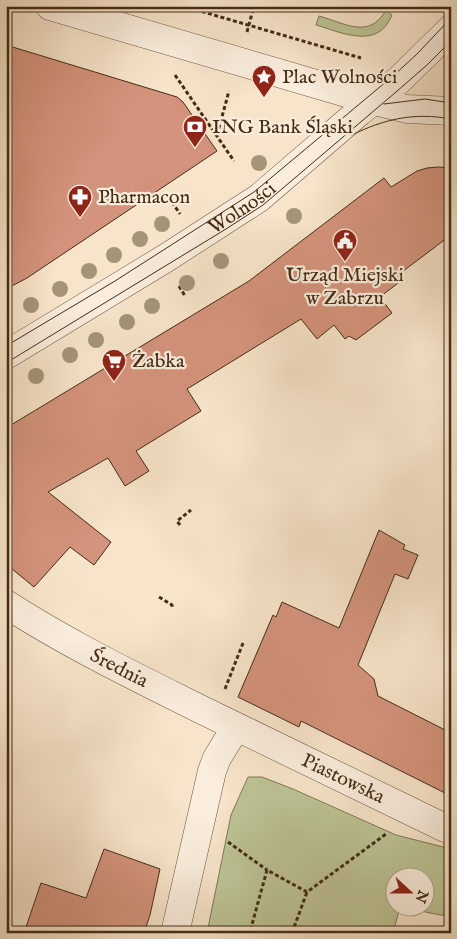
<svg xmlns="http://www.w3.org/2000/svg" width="457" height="939" font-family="'IM FELL English',serif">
	<rect width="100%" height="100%" fill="#f7e4ca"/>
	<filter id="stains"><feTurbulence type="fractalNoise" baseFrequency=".004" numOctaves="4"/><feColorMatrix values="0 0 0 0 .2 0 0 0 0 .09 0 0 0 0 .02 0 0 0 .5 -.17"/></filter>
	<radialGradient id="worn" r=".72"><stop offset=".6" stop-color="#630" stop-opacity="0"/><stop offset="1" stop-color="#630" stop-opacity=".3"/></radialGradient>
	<g fill="#bdc496" stroke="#807855" fill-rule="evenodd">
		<path d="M386,10l6,5c-14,35 -49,18 -76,10l3,-9c26,7 50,24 67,-6z"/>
		<path d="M248,777h14l31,12 103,46 55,14v68l-51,-10 -7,26h-186l24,-118zM394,876h30v30h-30z"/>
	</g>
	<g fill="#d4937c" stroke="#442c14">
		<path d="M6,45l171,52 6,5 34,49 -190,127 -21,11z"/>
		<path d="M438,167l13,1v67l-53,40 4,5 -22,17 12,16 -36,27 -7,-4 -4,3 -11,-14 -17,14 -16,-20 -114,70 14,22 -65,40 13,20 -24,15 -17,-28 -60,34 63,50 -17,23 -24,-18 -36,40 -28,-23v-136l243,-147 135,-103 7,9 26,-16 10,-3z"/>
		<path d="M379,530l26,15 -2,4 15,6 -10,24 -13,-5 -37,91 16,14 4,17 73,37v63l-150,-75 -2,6 -61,-30 35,-82 3,2 6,-15 57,26z"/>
		<path d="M104,849l56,20 -10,46 -6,18h-120l17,-50 45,15z"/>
	</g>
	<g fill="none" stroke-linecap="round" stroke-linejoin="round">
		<defs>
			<g id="street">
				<path d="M50,6l324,95 33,8 44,2"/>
				<path id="s1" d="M6,355l160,-97 93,-60 100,-86 40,-32 52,-51"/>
				<path id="s2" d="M6,604c62,40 128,72 194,105 81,40 163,79 245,119l6,1"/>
				<path d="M175,933l37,-162 5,-13 19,-31"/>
			</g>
		</defs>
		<use href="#street" stroke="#715a42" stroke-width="29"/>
		<g stroke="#442c14" stroke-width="3" stroke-dasharray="4 2.5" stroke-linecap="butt">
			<path d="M183,6l178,52"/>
			<path d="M247,32l7,-26"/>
			<path d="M175,75l59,86"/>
			<path d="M217,135l12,-44"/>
			<path d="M172,202l8,12"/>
			<path d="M179,286l6,10"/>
			<path d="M180,525l-3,-4 14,-11"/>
			<path d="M159,597l13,8v3"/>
			<path d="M225,689l18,-46"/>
			<path d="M228,842l39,28"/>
			<path d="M251,928l7,5"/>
			<path d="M244,933l7,-5 16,-58 40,22 79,-58"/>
			<path d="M292,933l15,-41"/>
		</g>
		<use href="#street" stroke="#faeddd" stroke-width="28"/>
		<g stroke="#442c14" stroke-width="1">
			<path d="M384,104l41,-5 26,4"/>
			<path d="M352,135c32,-16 63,-23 99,-16"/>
			<path d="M6,346l109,-65 139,-89 139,-116 24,-22 34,-36"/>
			<path d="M6,363l220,-134 37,-24 133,-113 31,-27 24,-24"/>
		</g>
	</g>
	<g fill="#a59478">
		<circle cx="259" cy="163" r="8"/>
		<circle cx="294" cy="216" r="8"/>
		<circle cx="162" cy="224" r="8"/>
		<circle cx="140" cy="239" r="8"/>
		<circle cx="114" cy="255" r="8"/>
		<circle cx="221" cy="261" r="8"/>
		<circle cx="89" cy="271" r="8"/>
		<circle cx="187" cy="283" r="8"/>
		<circle cx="60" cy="289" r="8"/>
		<circle cx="31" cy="305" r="8"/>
		<circle cx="152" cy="306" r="8"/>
		<circle cx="127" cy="322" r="8"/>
		<circle cx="96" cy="340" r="8"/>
		<circle cx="70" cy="355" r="8"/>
		<circle cx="36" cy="376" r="8"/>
	</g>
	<defs>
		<symbol id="sight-pin" viewBox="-11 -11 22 30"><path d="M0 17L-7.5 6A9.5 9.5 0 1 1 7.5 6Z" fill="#8f2418" stroke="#faeddd"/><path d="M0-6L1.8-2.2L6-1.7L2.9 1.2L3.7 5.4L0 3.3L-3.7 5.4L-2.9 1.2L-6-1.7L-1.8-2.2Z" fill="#fff"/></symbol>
		<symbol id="bank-pin" viewBox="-11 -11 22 30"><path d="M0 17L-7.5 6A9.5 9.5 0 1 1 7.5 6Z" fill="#8f2418" stroke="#faeddd"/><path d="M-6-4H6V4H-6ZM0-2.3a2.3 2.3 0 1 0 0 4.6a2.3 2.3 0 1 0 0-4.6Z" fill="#fff"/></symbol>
		<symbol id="pharmacy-pin" viewBox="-11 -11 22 30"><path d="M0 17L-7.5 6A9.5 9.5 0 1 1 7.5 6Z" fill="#8f2418" stroke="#faeddd"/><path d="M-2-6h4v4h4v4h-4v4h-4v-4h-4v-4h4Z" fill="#fff"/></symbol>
		<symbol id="civic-pin" viewBox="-11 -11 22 30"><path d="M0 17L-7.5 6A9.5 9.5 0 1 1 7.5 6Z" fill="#8f2418" stroke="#faeddd"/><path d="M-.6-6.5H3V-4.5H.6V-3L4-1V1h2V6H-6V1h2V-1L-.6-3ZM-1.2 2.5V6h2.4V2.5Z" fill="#fff"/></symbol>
		<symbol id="supermarket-pin" viewBox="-11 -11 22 30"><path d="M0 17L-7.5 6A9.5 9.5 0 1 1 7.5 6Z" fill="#8f2418" stroke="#faeddd"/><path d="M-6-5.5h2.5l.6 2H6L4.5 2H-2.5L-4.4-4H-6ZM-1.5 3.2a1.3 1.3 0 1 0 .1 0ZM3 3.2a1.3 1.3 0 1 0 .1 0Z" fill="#fff"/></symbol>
	</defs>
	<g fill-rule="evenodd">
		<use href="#sight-pin" x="250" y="63" width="28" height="38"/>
		<use href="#bank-pin" x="181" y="113" width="28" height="38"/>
		<use href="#pharmacy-pin" x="66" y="183" width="28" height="38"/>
		<use href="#civic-pin" x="331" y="227" width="28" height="38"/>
		<use href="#supermarket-pin" x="100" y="347" width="28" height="38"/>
	</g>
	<g text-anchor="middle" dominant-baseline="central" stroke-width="4.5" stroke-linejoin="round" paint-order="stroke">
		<g font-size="20" fill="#442c14" stroke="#faeddd" text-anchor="start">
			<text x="282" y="77">Plac Wolności</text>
			<text x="212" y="127">ING Bank Śląski</text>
			<text x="98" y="197">Pharmacon</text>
			<text x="345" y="275" text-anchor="middle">Urząd Miejski<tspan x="345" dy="23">w Zabrzu</tspan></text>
			<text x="132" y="361">Żabka</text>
		</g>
		<g font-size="20" fill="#442c14" stroke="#faeddd">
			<text stroke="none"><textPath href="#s1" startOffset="278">Wolności</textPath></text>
			<text stroke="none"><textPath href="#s2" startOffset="130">Średnia</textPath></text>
			<text stroke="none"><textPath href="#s2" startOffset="380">Piastowska</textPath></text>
		</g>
	</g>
	<rect width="457" height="939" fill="none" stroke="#f7e4ca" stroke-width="25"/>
	<rect x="8" y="8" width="442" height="924" fill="none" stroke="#442c14" stroke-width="2.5"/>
	<rect x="12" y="12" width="432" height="914" fill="none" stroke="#442c14"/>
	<g transform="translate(410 892) rotate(111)"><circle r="24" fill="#faeddd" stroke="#b1a08d"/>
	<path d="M0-4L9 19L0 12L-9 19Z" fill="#8f2418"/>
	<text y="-8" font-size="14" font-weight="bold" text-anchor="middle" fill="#442c14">N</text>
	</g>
	<rect width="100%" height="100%" filter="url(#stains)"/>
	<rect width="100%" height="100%" fill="url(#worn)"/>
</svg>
